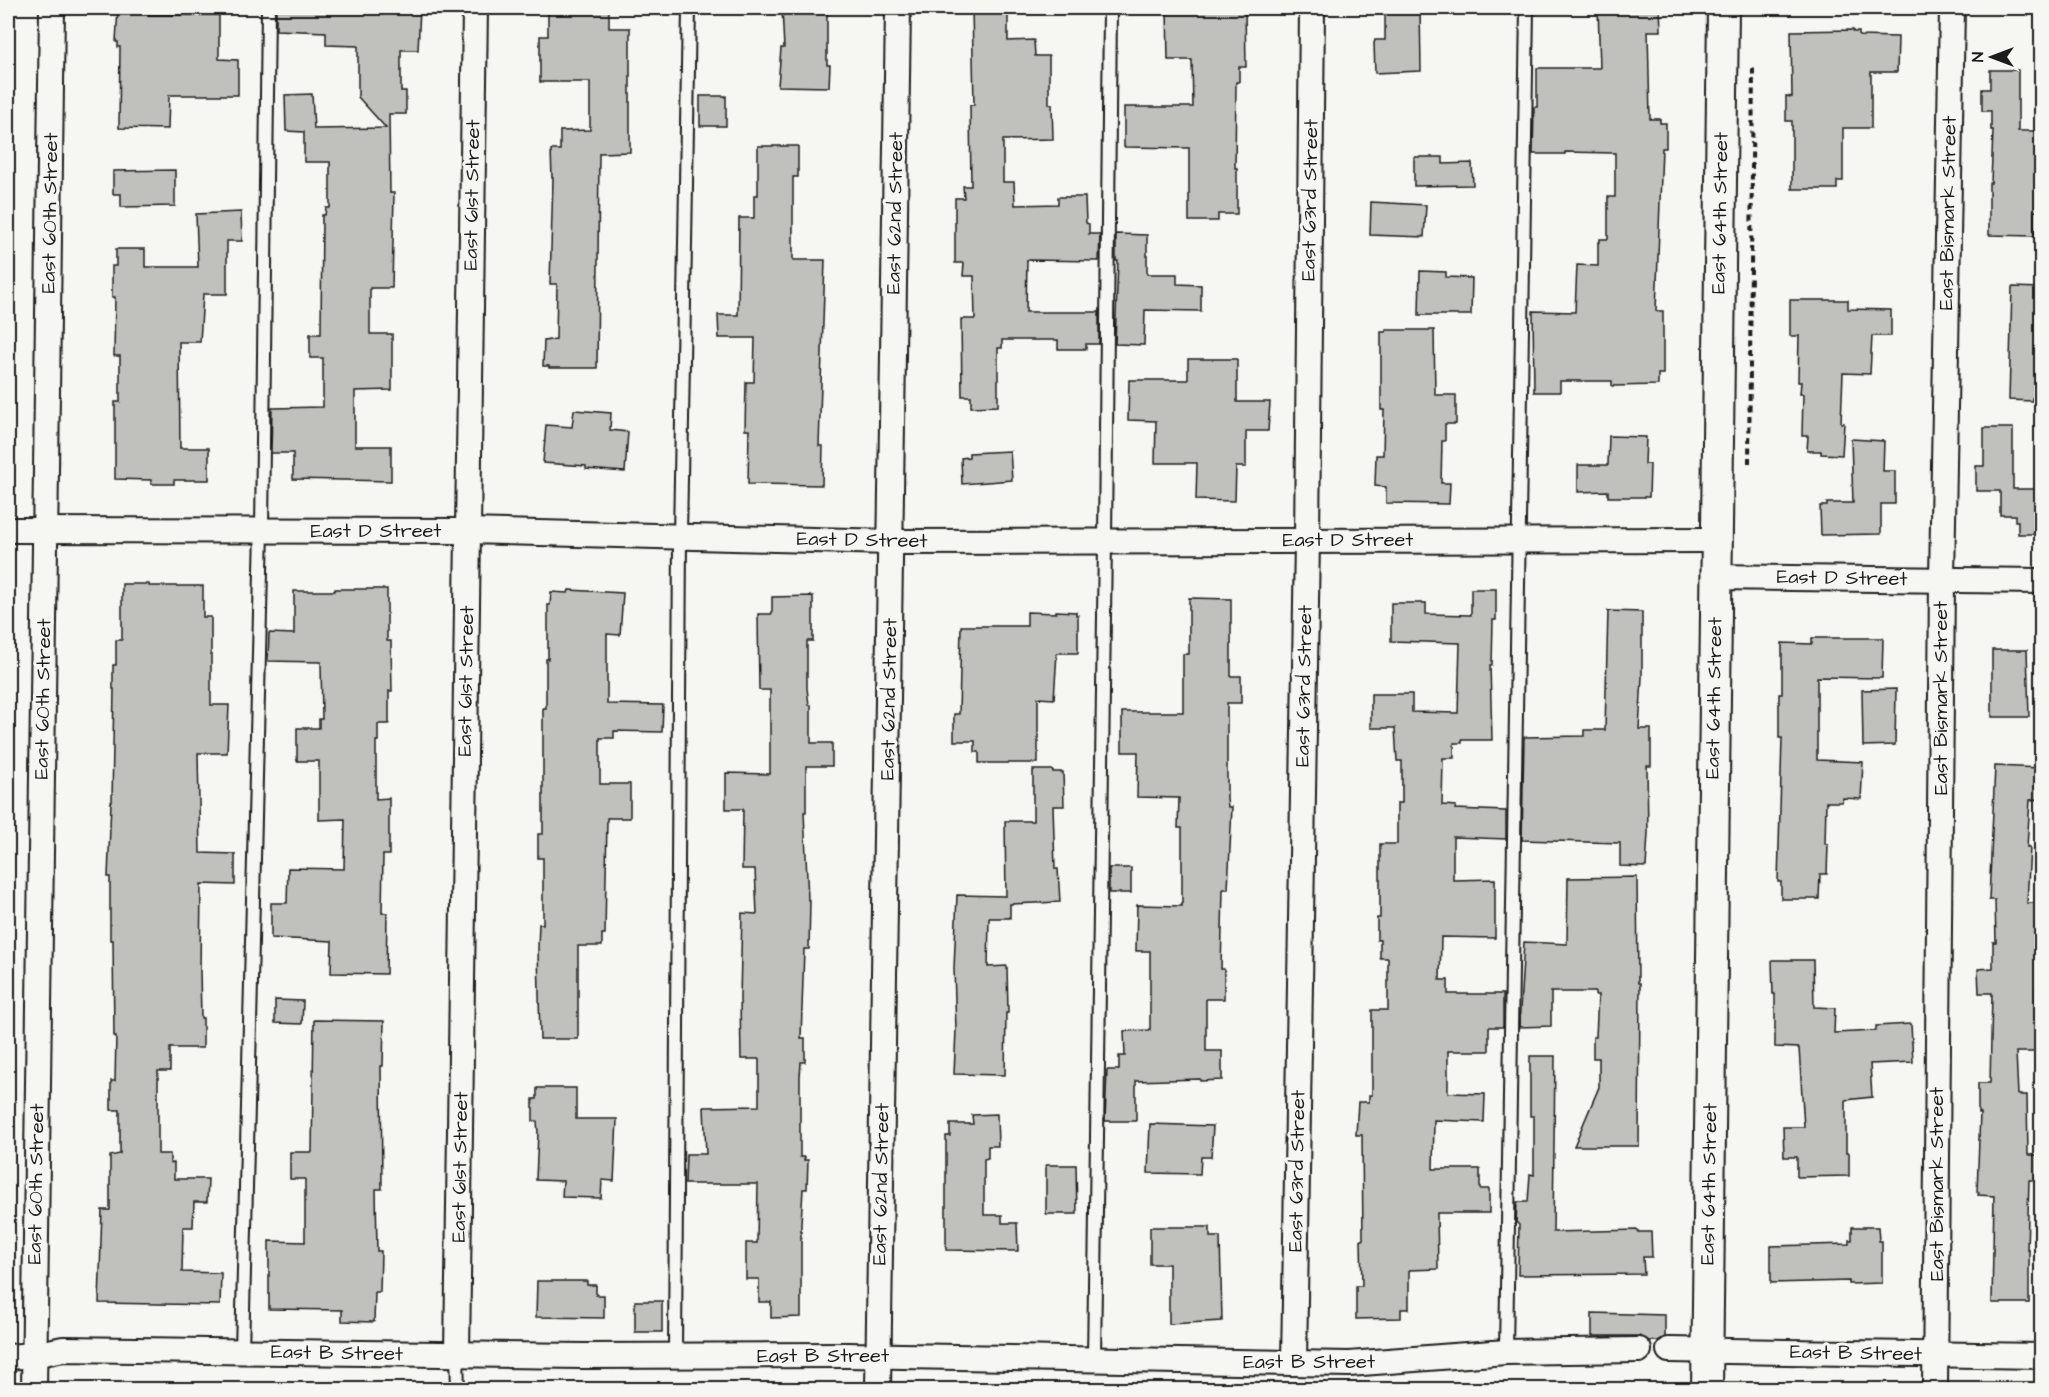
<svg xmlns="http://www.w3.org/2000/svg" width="2049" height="1397" font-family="'Architects Daughter',sans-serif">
	<rect width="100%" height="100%" fill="#f6f6f2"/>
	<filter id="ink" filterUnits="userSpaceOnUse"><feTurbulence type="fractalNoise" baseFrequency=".0167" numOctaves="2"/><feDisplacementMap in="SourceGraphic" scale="12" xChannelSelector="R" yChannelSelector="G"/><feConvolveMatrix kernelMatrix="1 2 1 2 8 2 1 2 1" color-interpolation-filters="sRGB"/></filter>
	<g filter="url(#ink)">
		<path fill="#d6d6d2" stroke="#797977" stroke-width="1.5" d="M8,566h2l-2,194z"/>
		<g fill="#c0c0bd" stroke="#1c1c1c" stroke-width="1.5">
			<path d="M118,8h31v7h70v44l19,1v35h-69l-1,34 -49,-1 1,-81h-2v-5h-2z"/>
			<path d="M276,8h144l-2,42h-17v41h5v23h-17l1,79h4l-2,95h-22v46h22v56l-37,1v55h36v35l-98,-2v-26h-22l1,-45 51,-1v-49h-13v-24h11l1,-119h3l1,-7h4v-46h-26v-30l-18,-1 -1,-36 27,-1 2,35 72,-1 -28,-31v-51l-32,-1v-13l-50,-2z"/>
			<path d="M548,8h61v20h21v124l-31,1 -2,215h-48v-2h-6l1,-25 12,-2 1,-55h-7l3,-106h-1l-1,-28h9v-19l30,-1v-48h-50v-46h8z"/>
			<path d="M782,8h45v57h3l-1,22 -51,-1 3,-38h3z"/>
			<path d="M972,8h36v33l26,-1 1,16h14v48h3l1,35 -50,1v42h11l1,23 43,-1v-7h27l1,26 3,1v10h11l-1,27 -72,-1 -1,52h73v32h-13v5h-28v-9h-56v8h-4v58l-27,1v-11h-9l-1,-77h14l-1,-43h-11l1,-13h-9v-65h9l-1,-12h8l-1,-81h4z"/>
			<path d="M1167,8h78l1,59h-7v15h-3l-1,86h2v46h-19v7h-29v-73l-65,-1v-40h69l-1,-47h-24z"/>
			<path d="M1385,8h35l1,63 -46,2 -1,-30 1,-3h10z"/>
			<path d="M1598,8h62l1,23h-13l2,88h10v4h6v25h-4l-6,163h7v63h-5v11l-46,1v-5h-52v11h-26l-1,-81 42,1 2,-47 21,1v-24h2v-3h8v-42h7v-44l-50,-1v2h-32l1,-47h3v-39h63z"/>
			<path d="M1853,30v2h6v4l39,1 -1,35h-26v56h-28v53h-6v8h-45v-68h-6v-25l6,1 -1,-66z"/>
			<path d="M1990,70h28v61h22l-2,43 4,1v37l-8,-1v25l-45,-1v-52h2l2,-53h-2v-19h-9v-22h8z"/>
			<rect x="700" y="96" width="26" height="30"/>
			<path d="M758,146h40v31h-5v83h32l-6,186h4l-1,39 -74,-1 1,-54h-4l1,-48h8l1,-44h-36l-1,-23h20l1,-97h15v-23h4z"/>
			<path d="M1414,157h29v7l29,-1 1,22 -59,1z"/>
			<path d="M175,170v36l-54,1v-13h-8v-23z"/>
			<path d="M1371,202l55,3 -2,32 -54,-2z"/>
			<path d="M241,212l1,29h-15v53h-24l-3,48h-21l1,106h29v32h-35v4h-23v-4l-36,-1v-77h5v-46h-6l1,-59h-3v-31h4v-17h29v18h53l-2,-53z"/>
			<path d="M1116,234l31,1v39h30v10l24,1v26l-56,-1 -1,35 -29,-1 3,-83h-2z"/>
			<path d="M1420,271l26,1v5l26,1 -1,37h-52z"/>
			<path d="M2012,287l30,1v110h-10v3l-23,-1z"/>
			<path d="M1790,300h58v9l43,1v26h-19l-2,38 -27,-1 -2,50h3l-2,32 -21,-1v-3h-14l1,-15h-6l1,-42h-3l1,-12h-3l1,-46h-9z"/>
			<path d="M1386,330h48l1,65h21v29h-11v17h-3l-1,42h9l-1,21 -63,-1v-16l-11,-1 1,-31h7l1,-45h-3v-78h5z"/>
			<path d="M1188,359h49v43h33l-2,29h-22v36h-10l-1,34 -39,-1 1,-37h-42l1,-42 -28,-1 1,-40h59z"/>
			<path d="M574,410l37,3 -1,17 18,2 -3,40 -39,-3v-3l-43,-3 3,-38 26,2z"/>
			<path d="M1984,428h29v61h29v45h-24v-13h-3v-6h-15v-24h-24v-25h8z"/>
			<path d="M1609,436l37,1 -1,27h5l-1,33h-41v-6l-30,1v-27h30z"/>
			<path d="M1851,439l33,2 -1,30h12v33h-14v30l-60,1 -1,-29h7v-3h26z"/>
			<path d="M1010,451l2,29 -50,4 -1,-26 8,-1v-4z"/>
			<path d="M122,584h27v2h54v31h8v88h18l-2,48h-29l2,100 35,1v31l-34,-1 -1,87 1,47h2v30h-33v23h-12v83h12v9h4v16h34l-1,23h-13l-1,25h-10l-1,45 39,1 -1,32 -121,-2 3,-93h8v-54l10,-2v-44h-9v-29h4l1,-45h-2l-1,-96h-3v-63h-2l3,-75h1l2,-113h-1v-24h3v-25h6z"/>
			<path d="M335,589h52v52h4l1,50h-3v33h-11v17h-2v58l13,-1v57h-6l-1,58h5l-1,61 -55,-1 1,-32 -61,-3v-35h16l1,-35 56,1 1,-50 -26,1v-59h-22v-33h22v-9h3l-1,-57 -53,-1 1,-28 25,1v-43h41z"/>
			<path d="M1471,589h25v31h-3l-1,45h-2l2,75h-30v3h-8v15h-11l-1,47 14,1 -1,3 51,2v28l-53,-2v43l42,-1v59l-54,-1 -1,43h8v14h55v33h-14v24h-41v42l37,1 -1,28 -50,-2 -1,49h47v20h9v24h-52l1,56 -29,1v39h-8v9l-45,1v-33h6l-1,-46h2l-1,-105h-6l2,-33h11v-7h3v-85h16v-52h-8v-18h-3v-22h3v-74h17v-41h5v-42h-5l-2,-33h-24v-34h41v18l46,1 2,-70 -69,-2v-38h35v11l45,1z"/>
			<path d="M569,590l54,3 -3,42 -13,-1v70l56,1 -1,27 -48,-1v7h-14v46h30v34h-23l-2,116h-3v12h-24v93h-38l-2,-91 1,-24h4v-66h-5v-24h5v-126h3v-49h2v-54h2l1,-13 17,1z"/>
			<path d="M813,596v45h-6v47l2,17h2v38h21v23h-26v46h-2l4,88h2l-1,49h-5l-3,89h4v24h-4l-1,15v80h5l-1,3h4l-1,29h-4l-2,34v94l-30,1v-16h-12v-23h-13v-36h11l1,-59h-73l1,-30h20l-2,-47 55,-1v-47h-18l-1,-62 2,-84 15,1 -2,-45h-13l1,-60h-17v-36l44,1v-84h-11l-1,-76h14v-17z"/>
			<path d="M1189,598l42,1v77h10v27h-14v95l1,9h4l-4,82h-5l-2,80h3v30h-18v52h16v29l-22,1v-2l-64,2v40h-31l2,-51h12v-14h6l-1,-25 26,-1v-79h-14l1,-46 45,1v-78h-4l1,-30 -42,-1 1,-45h-16v-40h61v-58h6z"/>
			<path d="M1056,611l20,1v3h2v38h-21l-3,46 -16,-1v65h-59v-11h-4v-11h-21v-27h5l2,-88h66v-14l29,1z"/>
			<path d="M1608,611l34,1v65l-3,52h12v37h-4l1,67 -2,34 -26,-1v-23l-98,-3 2,-103 60,-1v-6h21z"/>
			<path d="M1812,638h71l-1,40 -65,-1v83l46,2 -2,37 -18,-1 -1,4h-16l-1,42h3l-1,30h-7l-1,25h-38v-17h-3l4,-144h-3v-44h3v-51l30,1z"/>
			<path d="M1992,650h35l2,67h-37z"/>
			<path d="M1896,689l-1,56 -32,1 -1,-56z"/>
			<path d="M1995,766l47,2v31l-12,1 -3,47h3l-3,56h12v37h3v42l-6,5 -1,65h-19l2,43h9l1,60h13l-1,25h-11l-2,70h2v53h-37l2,-107 -16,-1 1,-3h-2l3,-79h-2v-30h12l2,-90h-13l-1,-24 15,-1v-26h3l-1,-42h-6z"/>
			<path d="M1033,770h19l1,2h10l1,34h-11l2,63h3l2,33 -50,2v14h-21l-1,49 19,-1 1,47h-2l-1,62 -51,-1 2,-44 -2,-61 3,-74 49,1 -1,-75h28z"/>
			<rect x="1109" y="868" width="22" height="25"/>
			<path d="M1637,877l1,106h2l-1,163h-65l25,-59v-29h-6v-21h3l2,-42h-3v-3h-44v34l-32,1 5,-85 43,2 1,-66z"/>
			<path d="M1772,960h41l1,47 21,1 -1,25 42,-2v-5l35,-2 2,38 -43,2 2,33 -26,3v53h3v23l-52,1v-20h-13l-1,-30h21l-5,-79 -24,-1v-53h-2z"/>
			<path d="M275,1000l28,1 -1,23 -27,-1z"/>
			<path d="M314,1020l70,1 -1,45h-2l1,123h-6l1,62h4l-1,41h-5l-1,30 -32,-1v-11l-73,-1v-68l36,1v-63h-15v-27h22z"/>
			<path d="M1530,1056h25l-2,176 85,-2v2h13l1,25h-9l1,17 -126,1 1,-50 -3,-3 1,-20h11l2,-28 4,1v-59h-4z"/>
			<path d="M537,1088h39v31h41l-3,62 -12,-1 -1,18 -39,-1 1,-16 -27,-1 2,-47 -1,-12h-4v-22h4z"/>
			<path d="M997,1114l1,32h-10v12l-4,1v56h18v8h15l1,28 -72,-1v-114h4v-12h23l-1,-9z"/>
			<path d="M1150,1124l63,2 -2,31h-10l-1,17 -52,-1z"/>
			<path d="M1046,1165h30l1,49h-31z"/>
			<path d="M1150,1227h60v10h10l2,84 -53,3v-60h-19z"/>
			<path d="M1852,1227h26l1,14h3v42l-33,1v-3l-78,2v-37l78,-2v-4h3z"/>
			<path d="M537,1281h50v4h9v10h8v23l-68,-1z"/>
			<rect x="635" y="1301" width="27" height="31"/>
			<path d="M1592,1313l73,2v22l-7,4h-9l-10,-5h-47z"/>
		</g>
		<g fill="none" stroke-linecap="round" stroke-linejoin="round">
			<defs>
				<g id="service">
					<path d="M242,1352l20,-822 6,-522"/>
					<path d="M1506,1352l21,-1344"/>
					<path d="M457,1354l1,36"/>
					<path d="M675,1356l5,-819 9,-529"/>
					<path d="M1094,1360l11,-819 5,-533"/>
				</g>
				<g id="minor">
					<path d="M8,530l459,1 424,11 825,-2"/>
					<path d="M1715,577l327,4"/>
					<path d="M1669,1350l373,6"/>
					<path d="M457,1354l18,-1346"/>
					<path d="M8,1357l26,-2 29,-6 521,7 264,-1 501,9 157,-12 133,-2"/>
					<path d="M1294,1363l13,-823 5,-532"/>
					<path d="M34,1390l18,-1382"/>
					<path d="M878,1390l20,-1382"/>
					<path d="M1935,1390l7,-811 10,-571"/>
				</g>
				<path id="tertiary" d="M1707,1390l16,-1382"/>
			</defs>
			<use href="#service" stroke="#1c1c1c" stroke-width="16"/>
			<use href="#minor" stroke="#1c1c1c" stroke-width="28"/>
			<use href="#tertiary" stroke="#1c1c1c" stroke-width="34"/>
			<path stroke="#1c1c1c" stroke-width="4" stroke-dasharray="6 4.5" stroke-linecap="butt" d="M1749,463l4,-395"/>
			<use href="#service" stroke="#f6f6f2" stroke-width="12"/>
			<use href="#minor" stroke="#f6f6f2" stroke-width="24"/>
			<use href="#tertiary" stroke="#f6f6f2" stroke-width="30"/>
		</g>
	</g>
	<g text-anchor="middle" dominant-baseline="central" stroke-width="6" stroke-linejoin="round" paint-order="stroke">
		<g font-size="20" fill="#1c1c1c" stroke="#f6f6f2">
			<text transform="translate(472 195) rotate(-89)">East 61st Street</text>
			<text transform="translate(1310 200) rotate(-89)">East 63rd Street</text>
			<text transform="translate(50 213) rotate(-89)">East 60th Street</text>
			<text transform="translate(895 213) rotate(-89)">East 62nd Street</text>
			<text transform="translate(1720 213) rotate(-89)">East 64th Street</text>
			<text transform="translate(1948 213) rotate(-89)">East Bismark Street</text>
			<text x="376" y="531">East D Street</text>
			<text transform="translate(862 540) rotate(1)">East D Street</text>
			<text x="1348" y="540">East D Street</text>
			<text transform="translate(1842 578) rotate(1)">East D Street</text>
			<text transform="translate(466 681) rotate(-89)">East 61st Street</text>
			<text transform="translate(1304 686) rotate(-89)">East 63rd Street</text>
			<text transform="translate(1714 698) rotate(-89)">East 64th Street</text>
			<text transform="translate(1941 698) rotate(-90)">East Bismark Street</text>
			<text transform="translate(43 699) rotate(-89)">East 60th Street</text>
			<text transform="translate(889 699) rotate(-89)">East 62nd Street</text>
			<text transform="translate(460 1167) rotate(-89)">East 61st Street</text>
			<text transform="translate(1297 1171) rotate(-89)">East 63rd Street</text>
			<text transform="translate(36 1184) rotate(-89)">East 60th Street</text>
			<text transform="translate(881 1184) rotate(-89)">East 62nd Street</text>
			<text transform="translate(1709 1184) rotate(-89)">East 64th Street</text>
			<text transform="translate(1937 1184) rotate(-90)">East Bismark Street</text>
			<text transform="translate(337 1353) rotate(1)">East B Street</text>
			<text transform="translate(1856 1353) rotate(1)">East B Street</text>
			<text x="823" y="1356">East B Street</text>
			<text x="1309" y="1362">East B Street</text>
		</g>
	</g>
	<rect width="2049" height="1397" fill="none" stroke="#f6f6f2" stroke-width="30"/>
	<rect x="15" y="15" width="2019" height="1367" fill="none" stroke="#1c1c1c" stroke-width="2" filter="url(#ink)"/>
	<g transform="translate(1992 57) rotate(270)" stroke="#f6f6f2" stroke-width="4.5" paint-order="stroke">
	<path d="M0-4.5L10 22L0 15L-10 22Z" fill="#1c1c1c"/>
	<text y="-9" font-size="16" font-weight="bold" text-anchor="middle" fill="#1c1c1c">N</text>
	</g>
</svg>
